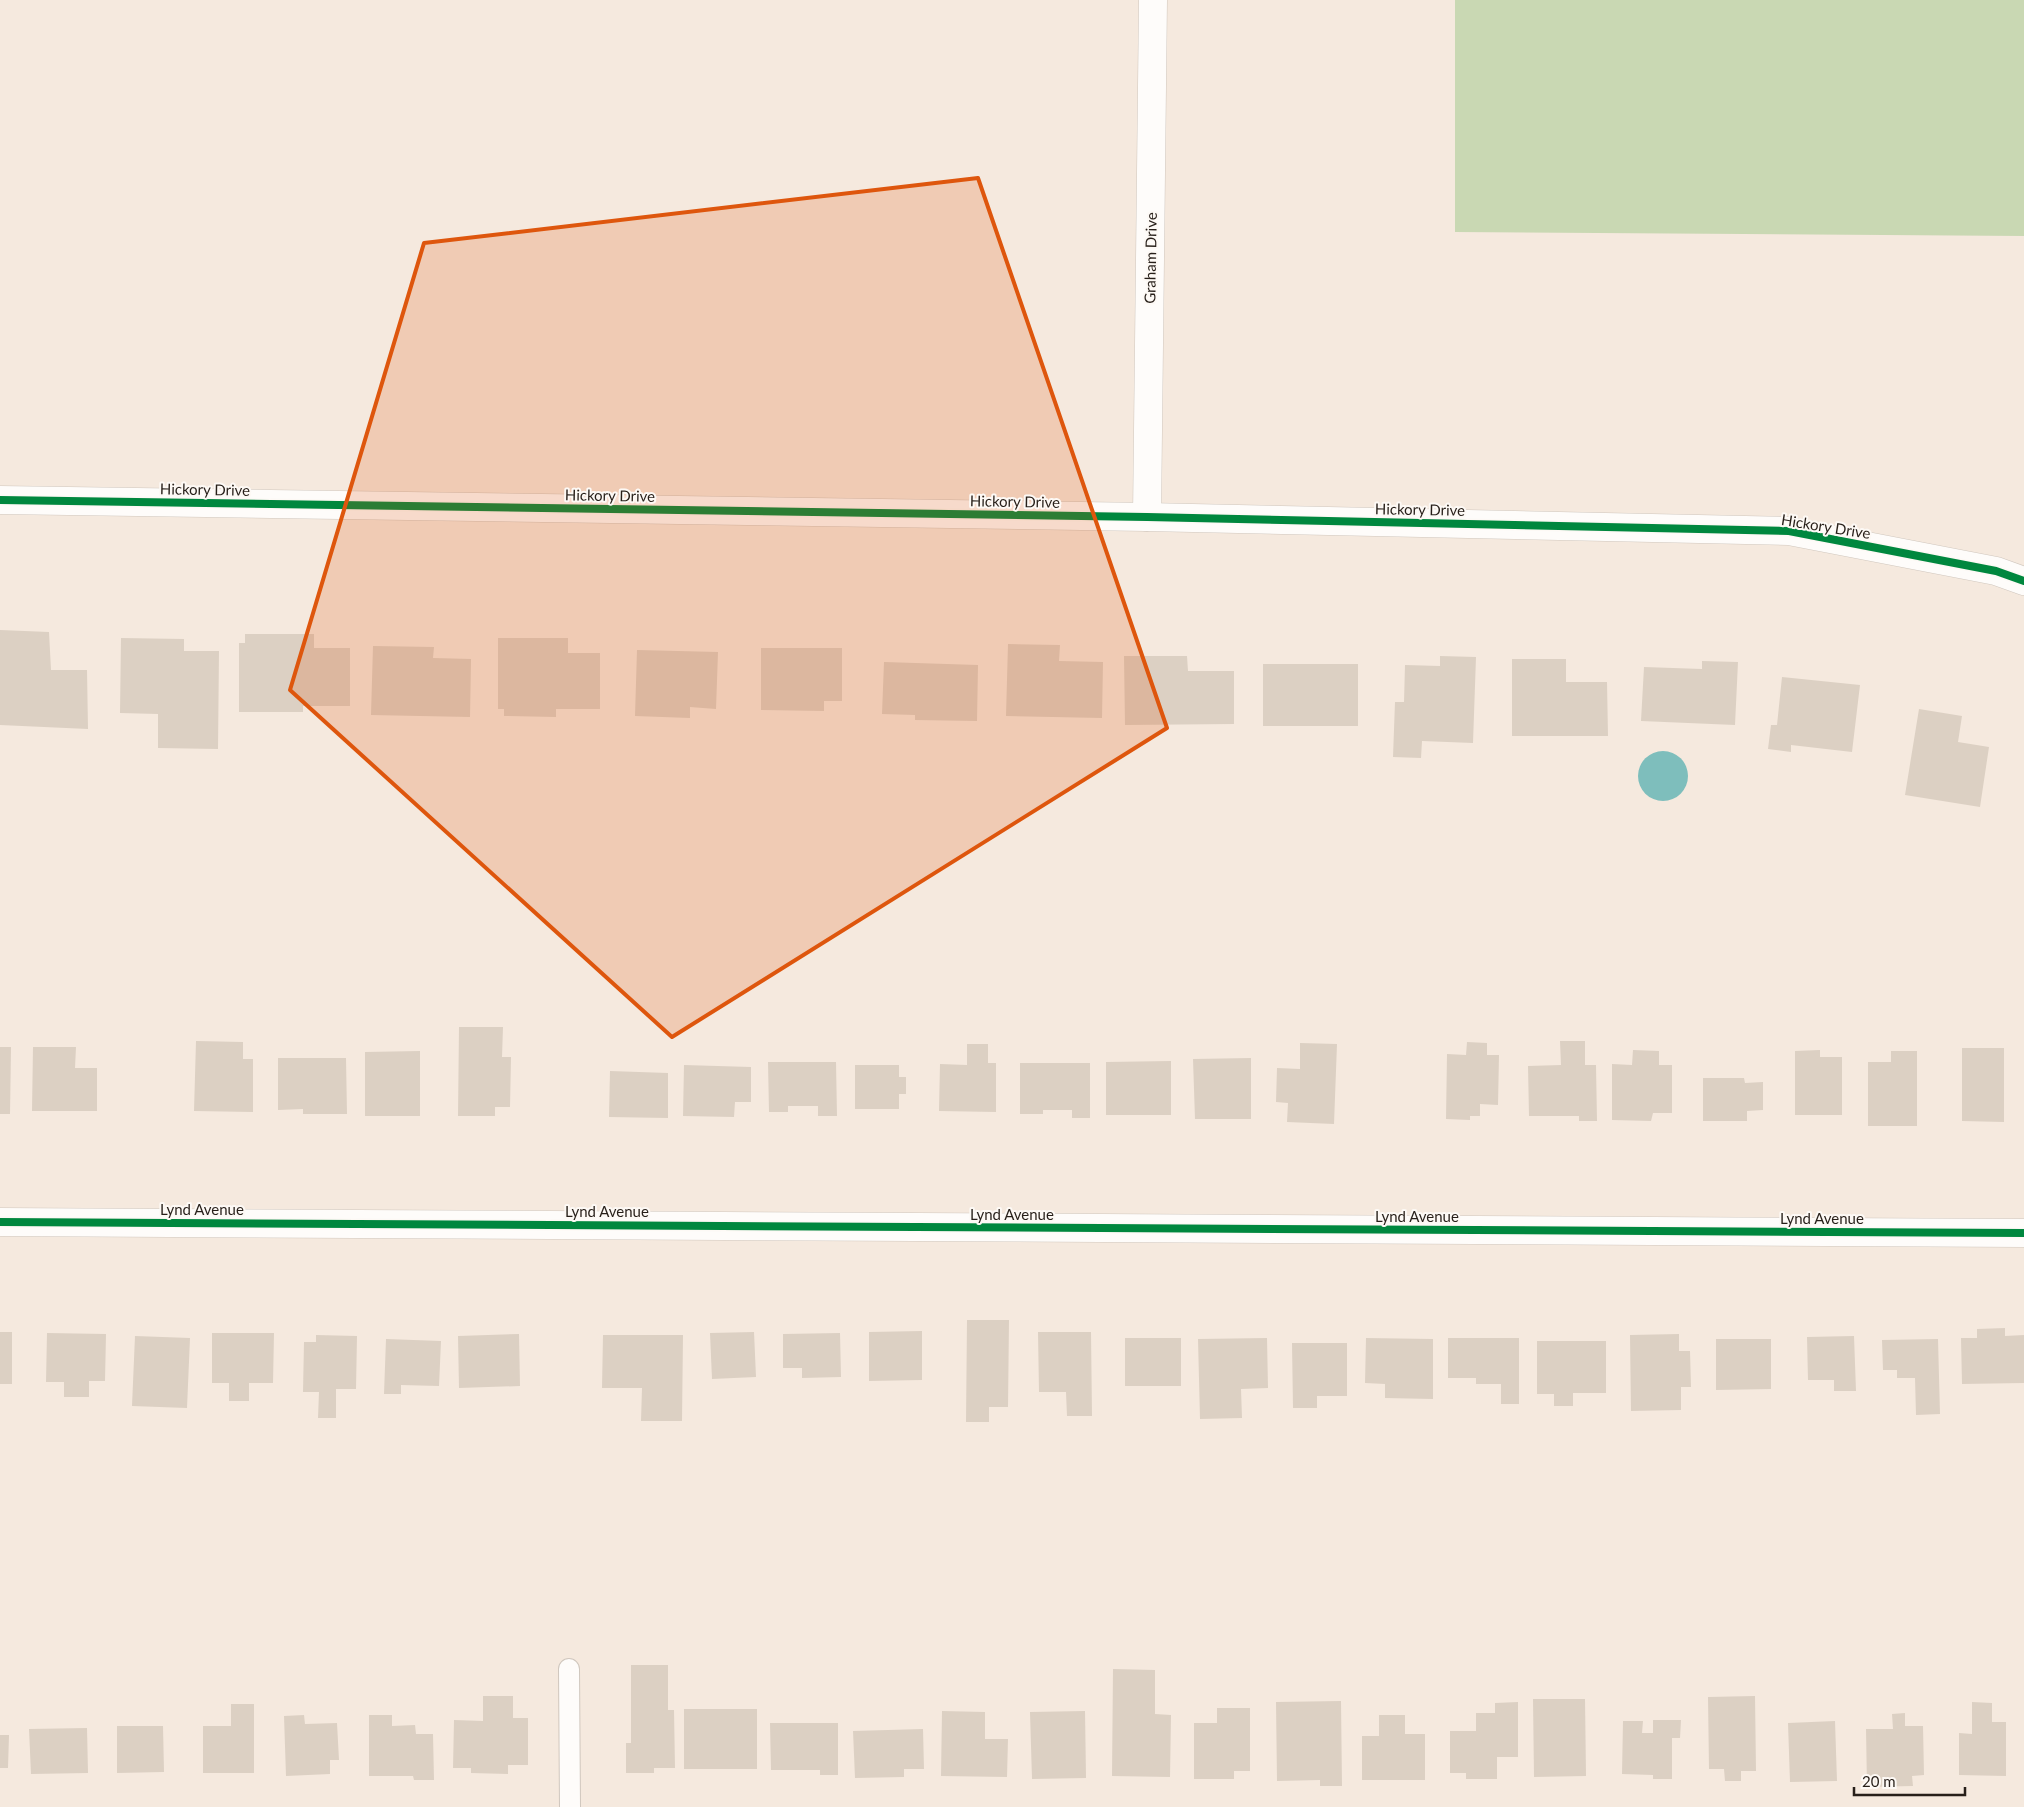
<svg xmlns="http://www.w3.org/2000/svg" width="2024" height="1807" font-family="Lato,sans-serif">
	<rect width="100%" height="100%" fill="#f5e9de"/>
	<path fill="#c9d8b3" d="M1455,0h569v236l-569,-4z"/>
	<circle fill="#7ebebc" cx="1663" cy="776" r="25"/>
	<g fill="#dcd0c3">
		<path d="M0,630l49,2 2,38h36l1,59 -88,-4z"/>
		<path d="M245,634h69v14h36v58h-47v6h-64v-69h6z"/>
		<path d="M121,638l63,1v12h35l-1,98 -60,-1v-34l-38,-1z"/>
		<path d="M498,638h70v15h32v56h-44v8l-52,-1v-7h-6z"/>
		<path d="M1008,644l52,1 -1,16 44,1 -1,56 -96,-2z"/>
		<path d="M373,646l61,1 -1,11 38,1 -1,58 -99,-2z"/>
		<path d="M761,648h81v53h-18v10l-63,-1z"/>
		<path d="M637,650l81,2 -2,57 -26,-2v11l-55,-2z"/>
		<path d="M1124,656h63l1,15h46v53l-109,1z"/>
		<path d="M1440,656l36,1 -3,86 -51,-2 -1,17 -28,-1 2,-55h9l1,-37 35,1z"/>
		<path d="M1512,659h54v23h41l1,54h-96z"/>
		<path d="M1702,661l36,1 -3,63 -94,-4 3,-54 58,2z"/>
		<path d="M884,662l94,3 -1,56 -62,-1v-5l-33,-1z"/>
		<rect x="1263" y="664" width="95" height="62"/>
		<path d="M1782,677l78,8 -8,67 -61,-7v7l-23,-3 3,-24h6z"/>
		<path d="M1919,709l43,7 -4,26 31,5 -9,60 -75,-12z"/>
		<path d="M459,1027h44l-1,30h9l-1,50h-15v9h-37z"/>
		<path d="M196,1041l47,1v17h10v53l-59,-1z"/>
		<path d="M1560,1041h25v24h11l1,56h-18v-5h-50l-1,-50 33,-1z"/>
		<path d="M1467,1042l20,1v12h12l-1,50 -18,-1v12h-10v4l-24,-1 1,-65 19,1z"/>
		<path d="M1300,1043l37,1 -3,80 -47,-2 1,-19 -12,-1 1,-34 23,1z"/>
		<path d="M967,1044h21v19h8v49l-57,-1 1,-47 27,1z"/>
		<path d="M0,1047h11l-1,67h-10z"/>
		<path d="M33,1047h43l-1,21h22v43h-65z"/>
		<path d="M1962,1048h42v74l-42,-1z"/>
		<path d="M1633,1050l26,1v14h13v48h-19l-2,8 -39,-1v-56l20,1z"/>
		<path d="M1820,1050v7h22v58h-47v-64z"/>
		<path d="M420,1051v65h-55v-64z"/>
		<path d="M1891,1051h26v75h-49v-64h23z"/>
		<path d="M278,1058h68l1,56h-44v-5l-25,1z"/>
		<path d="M1251,1058v61h-56l-2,-60z"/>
		<path d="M1171,1061v54h-65v-53z"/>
		<path d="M768,1062h68l1,54h-19v-10h-30v6h-19z"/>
		<path d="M1020,1063h70v55h-18v-8h-29v4h-23z"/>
		<path d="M684,1065l67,2v35h-16l-1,15 -51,-1z"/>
		<path d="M855,1065h44v12h7v17h-7v15h-44z"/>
		<path d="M610,1071l58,2v45l-59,-1z"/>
		<path d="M1703,1078h41l1,5 18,-1v28l-16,1v10h-44z"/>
		<path d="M967,1320h42l-1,87h-19v15h-23z"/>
		<path d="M2005,1328v8l19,-1v48l-62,1 -1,-46h16v-9z"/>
		<path d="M922,1331v49l-53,1v-49z"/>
		<rect x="0" y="1332" width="12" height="52"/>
		<path d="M754,1332l2,45 -44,2 -2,-46z"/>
		<path d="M1038,1332h53l1,84h-25l-1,-24h-27z"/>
		<path d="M47,1333l59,1 -1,47h-16v16h-25v-15h-18z"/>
		<path d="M212,1333h62l-1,50h-24v18h-20v-18h-17z"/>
		<path d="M840,1333l1,44 -39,1v-10h-19v-34z"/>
		<path d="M519,1334l1,52 -61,2 -1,-52z"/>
		<path d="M1679,1334v17h11l1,36h-10v23l-50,1 -1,-76z"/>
		<path d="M316,1335l41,1 -1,53h-20v29h-18l1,-26h-16l1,-50h12z"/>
		<path d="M603,1335h80l-1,86h-41l1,-33h-40z"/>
		<path d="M135,1336l55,2 -3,70 -55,-2z"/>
		<path d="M1854,1336l2,55h-22v-11h-26l-1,-43z"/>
		<rect x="1125" y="1338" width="56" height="48"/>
		<path d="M1267,1338l1,50 -27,1 1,29 -42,1 -2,-80z"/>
		<path d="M1366,1338l67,1v60l-48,-1v-14l-20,-1z"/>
		<path d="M1448,1338h71v66h-18v-20h-25v-6h-28z"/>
		<path d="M386,1339l55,2 -2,45 -38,-1v9h-17z"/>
		<path d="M1716,1339h55v50l-55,1z"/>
		<path d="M1938,1339l2,75 -24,1 -1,-37h-18v-8h-14l-1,-30z"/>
		<path d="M1537,1341h69v52h-33v13h-19v-12h-17z"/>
		<path d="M1292,1343h55v53h-30v12h-24z"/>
		<path d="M631,1665h37v45h6l1,58h-21v5h-28v-30h5z"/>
		<path d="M1113,1669l42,1v44l16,1 -1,62 -58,-1z"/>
		<path d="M483,1696h30v22h15v47h-20v9l-37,-1v-5h-18l1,-48 29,1z"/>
		<path d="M1755,1696l1,75h-15v10h-16l-1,-12h-15l-1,-72z"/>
		<path d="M1533,1699h52l1,77 -52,1z"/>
		<path d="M1341,1701l1,85h-22v-6l-43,1 -1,-79z"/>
		<path d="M1518,1702v55h-21v22h-31v-6h-16v-42h26v-18h19v-10z"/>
		<path d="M1972,1702l20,1v19h14v54l-47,-1v-42l13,1z"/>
		<path d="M231,1704h23v69h-51v-47h28z"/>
		<path d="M1217,1708h33v63h-16v8h-40v-56h23z"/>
		<rect x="684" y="1709" width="73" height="60"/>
		<path d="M942,1711l43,1v27h23l-1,38 -66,-1z"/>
		<path d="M1085,1711l1,67 -54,1 -2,-67z"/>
		<path d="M1905,1713v13h18l1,49 -12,1 1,10 -46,1 -1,-58h27l-1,-15z"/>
		<path d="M304,1715l1,9 32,-1 2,37h-9v14l-44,2 -2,-60z"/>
		<path d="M369,1715h23v11l23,-1 1,9h17l1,46h-20l-1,-4h-44z"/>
		<path d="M1379,1715h26v19h20v46h-63v-44h17z"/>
		<path d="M1653,1720h28l-1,18h-8v41h-19v-4l-31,-1 1,-53h20l-1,12h11z"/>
		<path d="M1835,1721l2,60 -47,1 -2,-59z"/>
		<path d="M770,1723h68v52h-18v-5h-49z"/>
		<path d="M117,1726h46l1,46 -47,1z"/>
		<path d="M87,1728l1,45 -57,1 -2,-45z"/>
		<path d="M923,1729l1,40h-20v8l-49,1 -2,-47z"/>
		<path d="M0,1735h9l-1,33h-8z"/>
	</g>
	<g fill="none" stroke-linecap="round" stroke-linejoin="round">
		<defs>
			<path id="service" d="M569,1669l1,138"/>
			<g id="minor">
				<path d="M0,500l1147,17 642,14 207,40 28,10"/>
				<path d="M1147,517l6,-517"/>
				<path d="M0,1222l2024,11"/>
			</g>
		</defs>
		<use href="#service" stroke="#d0c7be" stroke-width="22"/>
		<use href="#minor" stroke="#d0c7be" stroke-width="29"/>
		<use href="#service" stroke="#fefcfa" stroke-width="20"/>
		<use href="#minor" stroke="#fefcfa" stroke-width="28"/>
		<defs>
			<g id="cycleway">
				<path d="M0,500l1147,17 642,14 207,40 28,10"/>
				<path d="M0,1222l2024,11"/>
			</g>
		</defs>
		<use href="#cycleway" stroke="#fdf9f5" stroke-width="11"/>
		<use href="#cycleway" stroke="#00873e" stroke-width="8"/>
	</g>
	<path fill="#de560d" fill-opacity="0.2" stroke="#de560d" stroke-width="4" stroke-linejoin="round" d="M978,178l189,550 -495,309 -382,-347 134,-447z"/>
	<g text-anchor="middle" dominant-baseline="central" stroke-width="4" stroke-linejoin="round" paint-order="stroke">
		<g font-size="15" fill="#271f19" stroke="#fdf9f5">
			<text transform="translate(1150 258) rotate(-89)">Graham Drive</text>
			<text transform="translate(205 489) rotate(1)">Hickory Drive</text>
			<text transform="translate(610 495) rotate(1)">Hickory Drive</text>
			<text transform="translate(1015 501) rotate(1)">Hickory Drive</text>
			<text transform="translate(1420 509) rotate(1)">Hickory Drive</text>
			<text transform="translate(1826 526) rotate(9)">Hickory Drive</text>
			<text x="202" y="1209">Lynd Avenue</text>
			<text x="607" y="1211">Lynd Avenue</text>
			<text x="1012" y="1214">Lynd Avenue</text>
			<text x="1417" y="1216">Lynd Avenue</text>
			<text x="1822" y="1218">Lynd Avenue</text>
		</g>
	</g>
	<path d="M1854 1787v8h111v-8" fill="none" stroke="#271f19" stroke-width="2.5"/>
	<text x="1862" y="1787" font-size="15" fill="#271f19" stroke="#fdf9f5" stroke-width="4" paint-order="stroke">20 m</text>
</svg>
